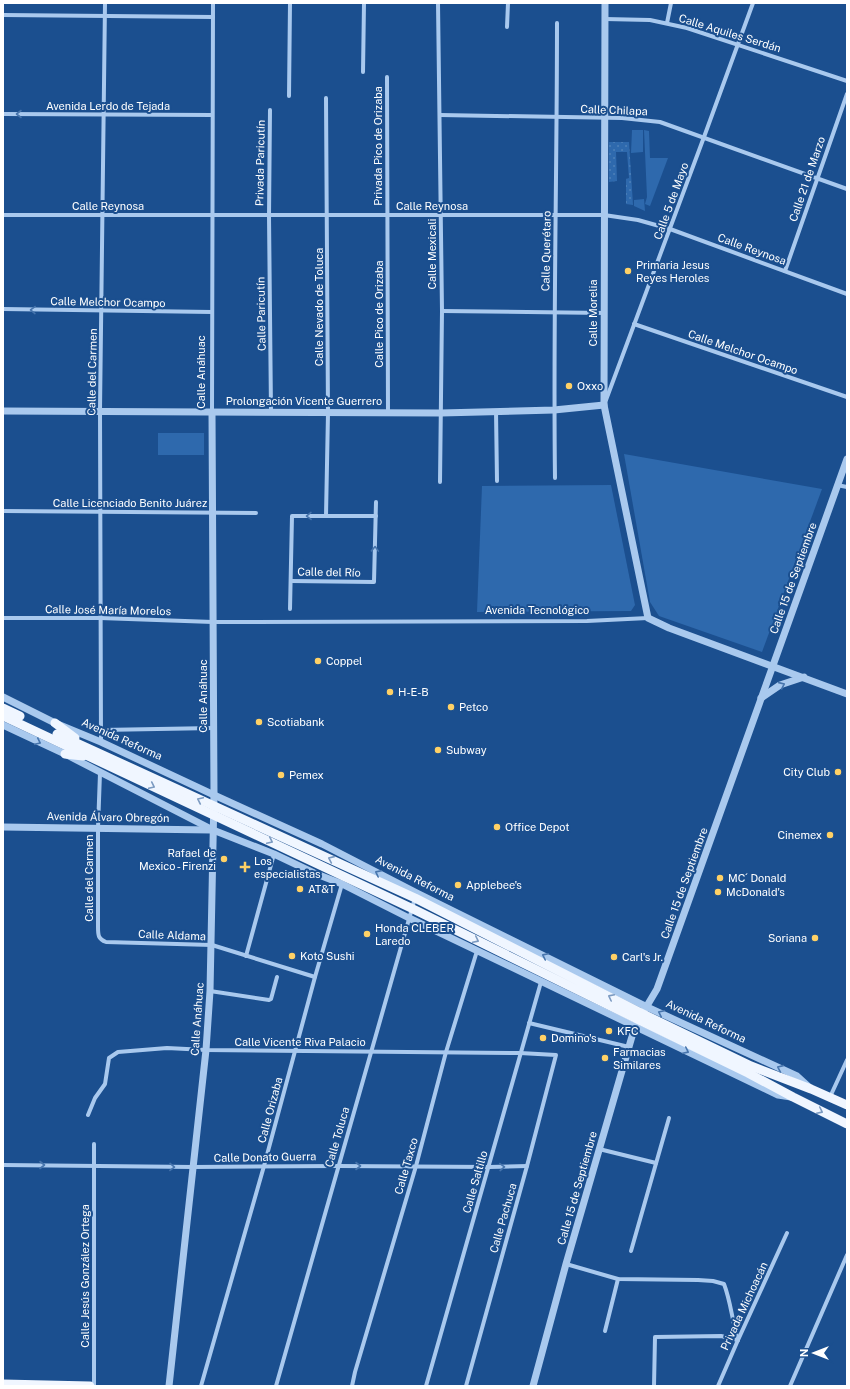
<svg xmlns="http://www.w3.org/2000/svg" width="850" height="1389" font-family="'Public Sans',sans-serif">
	<defs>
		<pattern id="garden-dots" width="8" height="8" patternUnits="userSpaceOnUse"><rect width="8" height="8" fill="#2e69ad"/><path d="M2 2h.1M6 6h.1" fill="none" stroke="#4d80b9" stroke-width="1.8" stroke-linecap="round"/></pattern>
	</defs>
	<rect width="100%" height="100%" fill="#1b4f8f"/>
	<g fill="#2e69ad">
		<path d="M632,130h11v22l-12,1z"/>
		<path d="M644,130l5,1 1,27h18l-18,48 -5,-2 2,-7z"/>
		<path d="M644,199l1,12 -11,-5v-6z"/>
		<rect x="158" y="433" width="46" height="22"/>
		<path d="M624,454l198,35 -60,163 -103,-36 -9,-14z"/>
		<path d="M611,485l24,120 -4,6 -154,1 5,-126z"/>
	</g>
	<path fill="url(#garden-dots)" d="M609,142h20l4,63 -7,-1v-25l3,-1 -2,-26h-11l1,29 -8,1z"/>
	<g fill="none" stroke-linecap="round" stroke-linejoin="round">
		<g stroke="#a9c9ee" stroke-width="4">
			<path d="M438,3l4,308 -2,171"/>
			<path d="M3,15l210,2"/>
			<path d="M605,19l45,1 37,8 160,53"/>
			<path d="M667,23l4,-20"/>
			<path d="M507,27l1,-24"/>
			<path d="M363,72l1,-69"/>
			<path d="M387,77l1,336"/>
			<path d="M289,96l1,-93"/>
			<path d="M270,110l-1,106 2,196"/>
			<path d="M3,114l209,1"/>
			<path d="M440,115l182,3 38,4 187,67"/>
			<path d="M3,215h601l34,5 32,9 177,65"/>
			<path d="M785,271l62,-177"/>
			<path d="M3,309l209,3"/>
			<path d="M442,311l163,2"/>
			<path d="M634,324l213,73"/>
			<path d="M606,400l98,-263 49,-134"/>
			<path d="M496,411l1,70"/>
			<path d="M212,412l1,-409"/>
			<path d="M555,478c-2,-151 2,-303 2,-455"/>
			<path d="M837,485l10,2"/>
			<path d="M3,511l253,2"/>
			<path d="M326,516l2,-103 -2,-315"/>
			<path d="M291,581l83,1 2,-80"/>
			<path d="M290,609l2,-93h84"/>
			<path d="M3,618h97l113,4 374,-1 61,-3"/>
			<path d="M101,730l113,-2"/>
			<path d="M101,742l-1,-332 5,-407"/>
			<path d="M100,773l-2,55v99c0,8 0,12 8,15l106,3 103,32"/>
			<path d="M246,956l28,-102"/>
			<path d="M210,991l59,9 2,-1 6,-22"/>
			<path d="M529,1023l100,24"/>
			<path d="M830,1097l17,-37"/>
			<path d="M88,1115l7,-17 10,-14 4,-26 9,-6 49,-4 39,2 314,3 36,2 -29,111 -61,220"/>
			<path d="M599,1149l57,14"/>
			<path d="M3,1165l190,2 145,-1 151,1 38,-1"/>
			<path d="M631,1251l38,-133"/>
			<path d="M566,1264l52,15 80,1 15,1 11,3c7,18 8,37 14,56"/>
			<path d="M605,1331l13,-52"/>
			<path d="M94,1386v-242"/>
			<path d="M201,1386l63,-220 51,-189 27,-93"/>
			<path d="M276,1386l139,-488"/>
			<path d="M352,1386l3,-14 61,-206 30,-114 31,-101"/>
			<path d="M426,1386l115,-404"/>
			<path d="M654,1386l1,-49 66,-1 17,4"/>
			<path d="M718,1386l20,-46 49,-107"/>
			<path d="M790,1386l57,-131"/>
		</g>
		<g stroke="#a9c9ee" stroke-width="7">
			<path d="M605,3l-1,402 44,213 21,10 178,66"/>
			<path d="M3,411l438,2 113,-3 50,-5"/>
			<path d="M3,697l52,26 46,19 113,53 108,49 95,49 230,114 150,69 11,10"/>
			<path d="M761,698l19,-13 24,-8"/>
			<path d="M3,725l62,29 148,76 61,24 40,19 28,11 67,34 369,177 13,2"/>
			<path d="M3,827l208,3"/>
			<path d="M169,1386l37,-336 4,-59 4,-196 -2,-383"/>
			<path d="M533,1386l33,-122 69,-238 22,-37 190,-530"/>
		</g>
		<g stroke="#f0f6ff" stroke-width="9">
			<path d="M3,708l17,8"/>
			<path d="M3,716l408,192 228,112 109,53 45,24 54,27"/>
			<path d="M55,723l20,15"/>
			<path d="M57,734l358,164 228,116 108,52 60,23 36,16"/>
			<path d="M65,754l18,2"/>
			<path d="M3,1384l87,2"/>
		</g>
	</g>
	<defs><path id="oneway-chevron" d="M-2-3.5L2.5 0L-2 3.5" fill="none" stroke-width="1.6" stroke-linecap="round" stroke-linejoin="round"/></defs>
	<g stroke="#4674ac">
		<use href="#oneway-chevron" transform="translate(19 114) rotate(-180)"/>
		<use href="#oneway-chevron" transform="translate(33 310) rotate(-179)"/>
		<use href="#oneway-chevron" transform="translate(309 516) rotate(179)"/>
		<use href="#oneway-chevron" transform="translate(375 549) rotate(-88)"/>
		<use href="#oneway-chevron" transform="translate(782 685) rotate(-24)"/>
		<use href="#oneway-chevron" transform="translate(38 742) rotate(25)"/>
		<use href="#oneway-chevron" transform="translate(378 873) rotate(-153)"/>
		<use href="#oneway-chevron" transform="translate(545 956) rotate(-154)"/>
		<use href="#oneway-chevron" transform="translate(661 1013) rotate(-155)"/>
		<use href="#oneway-chevron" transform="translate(686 1051) rotate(26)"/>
		<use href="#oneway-chevron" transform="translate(780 1068) rotate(-156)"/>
		<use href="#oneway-chevron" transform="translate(42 1165)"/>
		<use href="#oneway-chevron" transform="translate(358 1166)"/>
		<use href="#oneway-chevron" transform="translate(172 1167) rotate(1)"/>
		<use href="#oneway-chevron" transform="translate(502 1167) rotate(-2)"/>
	</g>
	<g stroke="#7b9ac1">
		<use href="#oneway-chevron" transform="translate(152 786) rotate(25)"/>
		<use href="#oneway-chevron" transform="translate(200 800) rotate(-155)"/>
		<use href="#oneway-chevron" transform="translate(270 841) rotate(25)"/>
		<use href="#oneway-chevron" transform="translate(331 859) rotate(-156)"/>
		<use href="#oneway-chevron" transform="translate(476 940) rotate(26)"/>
		<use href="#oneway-chevron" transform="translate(611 997) rotate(-153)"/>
		<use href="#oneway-chevron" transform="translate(820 1111) rotate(26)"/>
	</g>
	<g fill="#ffd166" stroke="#1b4f8f" stroke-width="1.5">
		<circle cx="628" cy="271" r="4"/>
		<circle cx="569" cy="386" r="4"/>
		<circle cx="318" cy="661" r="4"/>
		<circle cx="390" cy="692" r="4"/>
		<circle cx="451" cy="707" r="4"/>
		<circle cx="259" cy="722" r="4"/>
		<circle cx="438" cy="750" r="4"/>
		<circle cx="838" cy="772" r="4"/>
		<circle cx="281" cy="775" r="4"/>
		<circle cx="497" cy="827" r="4"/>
		<circle cx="830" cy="835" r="4"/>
		<circle cx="224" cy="859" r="4"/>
		<path d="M243 861h4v4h4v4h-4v4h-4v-4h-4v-4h4z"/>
		<circle cx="720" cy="878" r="4"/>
		<circle cx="458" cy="885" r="4"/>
		<circle cx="300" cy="889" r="4"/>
		<circle cx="718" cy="892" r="4"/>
		<circle cx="367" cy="934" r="4"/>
		<circle cx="815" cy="938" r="4"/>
		<circle cx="292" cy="956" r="4"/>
		<circle cx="614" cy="957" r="4"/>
		<circle cx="609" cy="1031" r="4"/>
		<circle cx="543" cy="1038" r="4"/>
		<circle cx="605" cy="1058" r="4"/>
	</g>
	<g text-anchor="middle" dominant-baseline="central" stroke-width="4" stroke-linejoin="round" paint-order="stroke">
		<g font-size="11" fill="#fff" stroke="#1b4f8f">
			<text transform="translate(730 33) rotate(17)">Calle Aquiles Serdán</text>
			<text x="108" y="106">Avenida Lerdo de Tejada</text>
			<text transform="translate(614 110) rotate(2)">Calle Chilapa</text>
			<text transform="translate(378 146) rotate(-90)">Privada Pico de Orizaba</text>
			<text transform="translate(260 163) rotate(-89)">Privada Paricutín</text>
			<text transform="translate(807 179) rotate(-71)">Calle 21 de Marzo</text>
			<text transform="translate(671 201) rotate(-70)">Calle 5 de Mayo</text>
			<text x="108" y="206">Calle Reynosa</text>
			<text x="432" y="206">Calle Reynosa</text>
			<text transform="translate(752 249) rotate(20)">Calle Reynosa</text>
			<text transform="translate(546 251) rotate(-89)">Calle Querétaro</text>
			<text transform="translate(432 254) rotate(-90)">Calle Mexicali</text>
			<text transform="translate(108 302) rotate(1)">Calle Melchor Ocampo</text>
			<text transform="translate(319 307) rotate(-90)">Calle Nevado de Toluca</text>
			<text transform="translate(593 313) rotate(-90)">Calle Morelia</text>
			<text transform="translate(261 314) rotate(-91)">Calle Paricutín</text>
			<text transform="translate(379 314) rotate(-90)">Calle Pico de Orizaba</text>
			<text transform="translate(743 352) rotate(19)">Calle Melchor Ocampo</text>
			<text transform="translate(92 372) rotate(-89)">Calle del Carmen</text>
			<text transform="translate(201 372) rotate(-90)">Calle Anáhuac</text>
			<text x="304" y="401">Prolongación Vicente Guerrero</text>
			<text x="130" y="503">Calle Licenciado Benito Juárez</text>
			<text transform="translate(329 572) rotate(1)">Calle del Río</text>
			<text transform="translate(793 578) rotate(-70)">Calle 15 de Septiembre</text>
			<text transform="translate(108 610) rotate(1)">Calle José María Morelos</text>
			<text x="537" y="610">Avenida Tecnológico</text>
			<text transform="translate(203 696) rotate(-90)">Calle Anáhuac</text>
			<text transform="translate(122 739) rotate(24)">Avenida Reforma</text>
			<text transform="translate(108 817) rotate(1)">Avenida Álvaro Obregón</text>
			<text transform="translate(89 878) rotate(-90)">Calle del Carmen</text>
			<text transform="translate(415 878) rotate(27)">Avenida Reforma</text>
			<text transform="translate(684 883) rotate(-70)">Calle 15 de Septiembre</text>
			<text transform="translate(172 935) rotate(2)">Calle Aldama</text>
			<text transform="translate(197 1019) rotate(-86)">Calle Anáhuac</text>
			<text transform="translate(706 1021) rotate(25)">Avenida Reforma</text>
			<text x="300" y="1042">Calle Vicente Riva Palacio</text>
			<text transform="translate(270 1110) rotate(-75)">Calle Orizaba</text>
			<text transform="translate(337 1137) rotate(-74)">Calle Toluca</text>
			<text transform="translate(265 1157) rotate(-1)">Calle Donato Guerra</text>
			<text transform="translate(406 1166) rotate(-74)">Calle Taxco</text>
			<text transform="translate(475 1182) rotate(-74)">Calle Saltillo</text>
			<text transform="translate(577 1188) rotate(-74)">Calle 15 de Septiembre</text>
			<text transform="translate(503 1218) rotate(-74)">Calle Pachuca</text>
			<text transform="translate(85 1276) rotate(-90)">Calle Jesús González Ortega</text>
			<text transform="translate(744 1306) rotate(-65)">Privada Michoacán</text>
		</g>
		<g font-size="11" fill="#fff" stroke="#1b4f8f" text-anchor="start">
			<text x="636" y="265">Primaria Jesus<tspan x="636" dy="13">Reyes Heroles</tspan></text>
			<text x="577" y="386">Oxxo</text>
			<text x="326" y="661">Coppel</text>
			<text x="398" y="692">H-E-B</text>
			<text x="459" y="707">Petco</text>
			<text x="267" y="722">Scotiabank</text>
			<text x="446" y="750">Subway</text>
			<text x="830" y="772" text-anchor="end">City Club</text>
			<text x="289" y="775">Pemex</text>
			<text x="505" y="827">Office Depot</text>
			<text x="822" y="835" text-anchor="end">Cinemex</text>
			<text x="216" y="853" text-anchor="end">Rafael de<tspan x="216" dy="13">Mexico - Firenzi</tspan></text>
			<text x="254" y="861">Los<tspan x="254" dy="13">especialistas</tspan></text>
			<text x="728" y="878">MC´ Donald</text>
			<text x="466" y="885">Applebee's</text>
			<text x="308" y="889">AT&amp;T</text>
			<text x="726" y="892">McDonald's</text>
			<text x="375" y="928">Honda CLEBER<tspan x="375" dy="13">Laredo</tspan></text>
			<text x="807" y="938" text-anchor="end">Soriana</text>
			<text x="300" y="956">Koto Sushi</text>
			<text x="622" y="957">Carl's Jr.</text>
			<text x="617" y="1031">KFC</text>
			<text x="551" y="1038">Domino's</text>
			<text x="613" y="1052">Farmacias<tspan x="613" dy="13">Similares</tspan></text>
		</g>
	</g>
	<rect width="850" height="1389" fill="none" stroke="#ffffff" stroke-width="8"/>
	<g transform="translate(814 1353) rotate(270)" stroke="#1b4f8f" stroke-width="3" paint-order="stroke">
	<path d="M0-3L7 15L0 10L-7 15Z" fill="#ffffff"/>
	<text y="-6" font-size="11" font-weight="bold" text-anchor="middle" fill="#ffffff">N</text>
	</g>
</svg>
